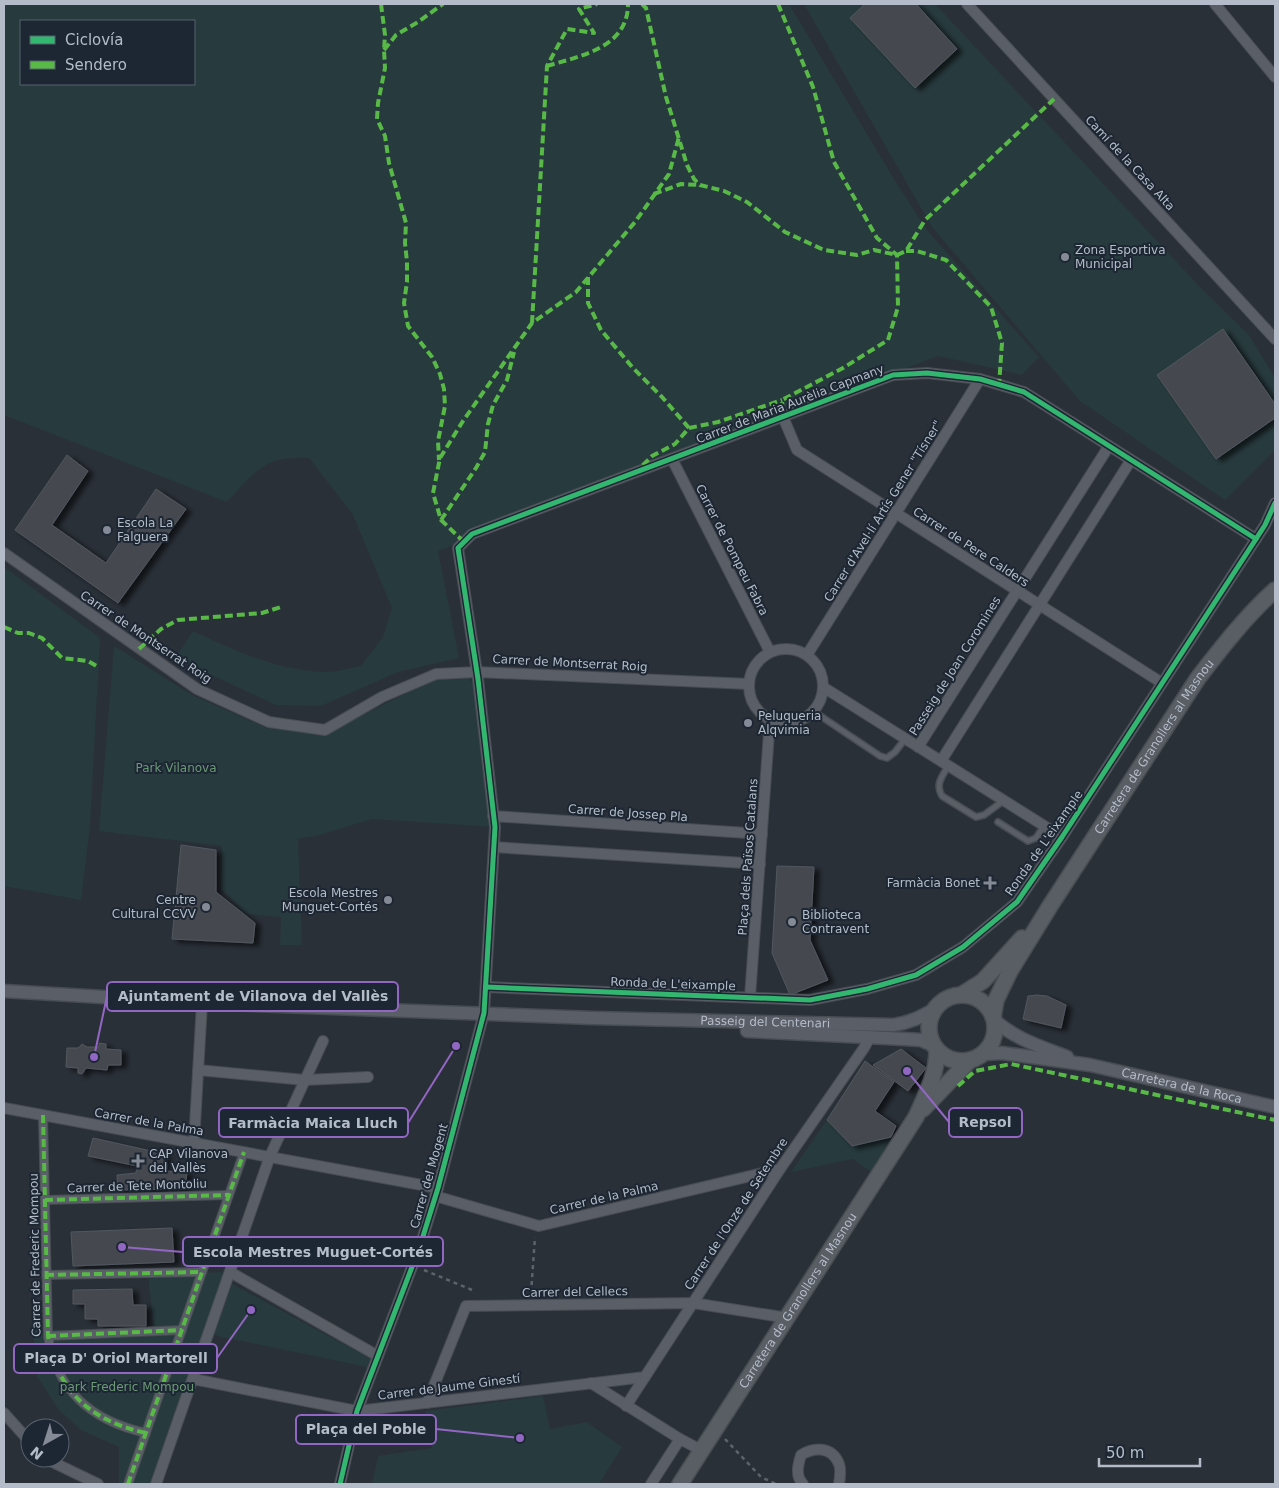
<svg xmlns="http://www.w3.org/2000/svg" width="1279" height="1488" font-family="'DejaVu Sans',sans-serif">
	<defs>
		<filter id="shadow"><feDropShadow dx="5.5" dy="3" stdDeviation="2.5" flood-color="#0009"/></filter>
	</defs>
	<rect width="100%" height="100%" fill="#2a3038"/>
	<g fill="#273a3e" fill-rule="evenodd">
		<path d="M4,4h785l108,180 30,46 112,127 -17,18 -84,-19 -500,195 21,107 -61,14 -77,34 -45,-1 -101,-47 18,-27c42,20 86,40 133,41 11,0 24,-4 35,-6l22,-29 9,-29 -40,-95 -43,-55c-45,-3 -54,14 -82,44l-223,-87zM21,21h173v63h-173z"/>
		<path d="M804,4h131l265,283 49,48 26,43v72l-50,50 -145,-99 -148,-174z"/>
		<path d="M4,567l96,71 -10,188 -9,74 -77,-14z"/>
		<path d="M114,646l78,49 75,33 53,7 53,-25 59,-30 36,-3 12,14 15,136 -123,-8 -52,16 -22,4 4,106h-22l1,-28 -33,-3 -27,-25 1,-43 -123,-15z"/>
		<path d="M827,1120l25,26 45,-10 -24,37 -20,-14 -62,13z"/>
		<path d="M230,1272l-74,212h-37v-37l-38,-17 -23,-21 -21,-33 -4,-47 29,1 92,-2 -6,-54z"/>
		<path d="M232,1284l139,75 -4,8 -154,-32z"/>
		<path d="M543,1396l7,33 37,-7 35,25 -23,37h-227l6,-28 54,-8 -7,-37z"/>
	</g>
	<g fill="#444950" stroke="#52575f" filter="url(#shadow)">
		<path d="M865,4h51l41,45 -42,39 -65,-70z"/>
		<path d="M1223,329l52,75v14l-59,41 -59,-84z"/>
		<path d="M67,455l21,16 -36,54 54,38 50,-74 30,20 -68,94 -103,-73z"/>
		<path d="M181,845l35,5v42l39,31 -2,20 -81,-4z"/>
		<path d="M777,866l37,1 -4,73 18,40 -38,15 -18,-42z"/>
		<path d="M1037,995l10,1 19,9 -5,23 -38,-9 5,-23z"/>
		<path d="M99,1043l7,1v5l15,1v15h-13l-1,5 -21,-2 -4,6 -4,-1v-5l-12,-1 1,-19h11l4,-4 5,3h12z"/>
		<path d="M901,1049l25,19 -18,23 -35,-26z"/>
		<path d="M865,1061l29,21 -19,29 21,15 -5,11 -39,9 -25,-26z"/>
		<path d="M93,1138l72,16 -2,17 24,1 -2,17 -67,1 -1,-15 19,-2 1,-7 -49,-10z"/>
		<path d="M172,1228l2,34 -101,4 -2,-34z"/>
		<path d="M132,1289l1,16h13v21h-48v-7h-13v-15h-12v-14z"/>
	</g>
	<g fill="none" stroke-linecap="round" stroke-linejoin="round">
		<defs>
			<g id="service">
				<path d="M813,711l67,45 7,2 8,-6 10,-13"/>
				<path d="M948,766c-6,11 -13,18 -6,30l34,21 8,-2 19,-14"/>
				<path d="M998,822l30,19 8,-3 8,-12"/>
			</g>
			<g id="pedestrian">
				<path d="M43,1115l5,221c9,56 44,85 98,97"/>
				<path d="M45,1200l184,-5"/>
				<path d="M46,1275l156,-3"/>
				<path d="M48,1336l134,-6"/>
				<path d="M128,1484l116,-332"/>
			</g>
			<g id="minor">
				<path d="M967,4l308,335"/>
				<path d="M1215,4l60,73"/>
				<path d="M783,417l14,33 365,233"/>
				<path d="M672,459l98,193"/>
				<path d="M4,553l193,136 72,33 56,8 57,-33 54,-23 41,-2 272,12"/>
				<circle cx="786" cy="686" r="37"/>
				<path d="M807,655l173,-276"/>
				<path d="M823,687l239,150"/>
				<path d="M918,747l191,-301"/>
				<path d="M941,761l190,-301"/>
				<path d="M493,816l269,18"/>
				<path d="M494,847l266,17"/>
				<path d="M486,987l324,13 57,-11 49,-14 47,-28 54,-45 45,-65 194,-298 9,-14 10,-22"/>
				<path d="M750,997l20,-278"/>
				<path d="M198,1070l107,10 63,-3"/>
				<path d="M4,1108l434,80"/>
				<path d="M194,1142l8,-139"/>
				<path d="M435,1196l104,30 241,-57"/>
				<path d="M230,1272l148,84"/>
				<path d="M193,1379l164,32 288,-34"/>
				<path d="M591,1383l89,56 21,11"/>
				<path d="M427,1403l39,-97 227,-3 95,15"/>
				<path d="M626,1406l154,-237 84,-121 6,-11"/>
				<path d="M4,1413l26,29"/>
				<path d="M44,1458l54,26"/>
				<path d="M156,1484l114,-328 53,-115"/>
				<path d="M340,1484l17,-73 63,-165 18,-58 46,-175 11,-186 -17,-148 -20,-131 14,-14 421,-159 34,-2 53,6 44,13 232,147"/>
				<path d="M651,1484l29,-45"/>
				<path d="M803,1484c-8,-8 -5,-19 -2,-29 13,-8 31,-9 38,9 2,5 1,14 0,20"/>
			</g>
			<g id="tertiary">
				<path id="s1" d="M4,991l198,12 391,15 300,7c16,-2 28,-8 42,-16"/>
				<path d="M995,1021c23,19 44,25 72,36"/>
				<path d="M747,1031l158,8 16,1 14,6"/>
				<path id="s2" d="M983,1054l19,-1 88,12 185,42"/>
			</g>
			<g id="secondary">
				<path d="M961,995l22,-14 39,-43"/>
				<circle cx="962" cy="1028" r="33"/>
				<path id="s3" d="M993,1017l3,-17 14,-29 40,-65 148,-228c24,-31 48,-62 77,-88"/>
				<path d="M923,1109l47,-49"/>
				<path id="s4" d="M680,1484l236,-367c10,-22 21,-43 21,-67"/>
			</g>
		</defs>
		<use href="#service" stroke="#484c53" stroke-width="8"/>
		<use href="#pedestrian" stroke="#484c53" stroke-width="10"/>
		<use href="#minor" stroke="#484c53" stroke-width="12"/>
		<use href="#tertiary" stroke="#484c53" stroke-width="15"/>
		<use href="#secondary" stroke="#484c53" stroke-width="18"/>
		<g stroke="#5d636a" stroke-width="2.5" stroke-dasharray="4 4" stroke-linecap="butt">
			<path d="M424,1270l48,20 1,4"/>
			<path d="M531,1293l4,-56"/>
			<path d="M725,1439l36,38 15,7"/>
		</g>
		<use href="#service" stroke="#5a5e66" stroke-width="5"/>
		<use href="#pedestrian" stroke="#5a5e66" stroke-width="8"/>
		<use href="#minor" stroke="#5a5e66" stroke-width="10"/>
		<use href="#tertiary" stroke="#5a5e66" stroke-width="12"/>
		<use href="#secondary" stroke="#595d64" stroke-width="15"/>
		<g stroke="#58b947" stroke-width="4" stroke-dasharray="8 4" stroke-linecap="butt">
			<path d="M381,4l4,31 -1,15 1,18 -7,35 -1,16 8,17 4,27 17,60 -1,20 2,19v20l-3,21 4,23 24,31 8,17 4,15 1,17 -7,35 1,19"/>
			<path d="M642,4l4,4 20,89 21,68 7,14 6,6 24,6 23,11 38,30 39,18 33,5 17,-5 23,5 9,-4 19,-31 129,-121"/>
			<path d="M778,4l35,83 21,75 43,76 20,17 1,52 -10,33 -45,28 -61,32 1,17"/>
			<path d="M384,50l12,-15 22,-13 25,-18"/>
			<path d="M547,66c33,-10 81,-18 81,-62"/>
			<path d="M654,194l27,-10 19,1"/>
			<path d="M906,251h11l29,9 45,47 11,36 -3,42"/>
			<path d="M588,277v26l13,27 32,38 29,29 27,31 -14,16 -23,12 -11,11"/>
			<path d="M532,323l15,-257 20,-37 27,4 -15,-24 18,-5"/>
			<path d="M689,428l29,-6 64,-22"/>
			<path d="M441,520l35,-52 9,-16 3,-28 5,-19 14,-25 7,-28"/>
			<path d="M464,542l-23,-22 -8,-27 7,-35 23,-37 69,-98 44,-31 59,-70 34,-48 10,-37"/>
			<path d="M4,627l14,6h11l13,5 20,20 26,3 10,6"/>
			<path d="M139,649l22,-20 17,-9 84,-7 19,-6"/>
			<path d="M958,1086l17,-15 36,-7 264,56"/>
			<path d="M43,1115l5,221c9,56 44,85 98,97"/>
			<path d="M45,1200l184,-5"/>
			<path d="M46,1275l156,-3"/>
			<path d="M48,1336l134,-6"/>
			<path d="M128,1484l116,-332"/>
		</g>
		<defs>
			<g id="cycleway">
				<path d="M486,987l324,13 57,-11 49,-14 47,-28 54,-45 45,-65 194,-298 9,-14 10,-22"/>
				<path d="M340,1484l17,-73 63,-165 18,-58 46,-175 11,-186 -17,-148 -20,-131 14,-14 421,-159 34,-2 53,6 44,13 232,147"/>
			</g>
		</defs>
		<use href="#cycleway" stroke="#1d2633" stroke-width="8"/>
		<use href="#cycleway" stroke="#33b770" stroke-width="5"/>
	</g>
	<g fill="#848b96" stroke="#1d2633" stroke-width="2">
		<circle cx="1065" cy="257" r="5"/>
		<circle cx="107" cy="530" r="5"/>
		<circle cx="748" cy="723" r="5"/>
		<path d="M987.5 875.5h5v5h5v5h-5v5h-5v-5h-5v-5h5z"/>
		<circle cx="388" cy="900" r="5"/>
		<circle cx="206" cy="907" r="5"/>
		<circle cx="792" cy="922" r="5"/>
		<path d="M135.5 1153.5h5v5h5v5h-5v5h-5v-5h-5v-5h5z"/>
	</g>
	<g text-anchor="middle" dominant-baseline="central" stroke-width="4" stroke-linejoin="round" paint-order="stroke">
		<g font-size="12" fill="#b4bcc9" stroke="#1d2633">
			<text transform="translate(1130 163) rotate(47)">Camí de la Casa Alta</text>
			<text transform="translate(790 404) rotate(-21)">Carrer de Maria Aurèlia Capmany</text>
			<text transform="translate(883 511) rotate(-58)">Carrer d'Avel·lí Artís Gener "Tísner"</text>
			<text transform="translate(971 547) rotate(33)">Carrer de Pere Calders</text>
			<text transform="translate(732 550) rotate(63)">Carrer de Pompeu Fabra</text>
			<text transform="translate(146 637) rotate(34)">Carrer de Montserrat Roig</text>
			<text transform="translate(570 663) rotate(3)">Carrer de Montserrat Roig</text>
			<text transform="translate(955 666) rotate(-58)">Passeig de Joan Coromines</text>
			<text stroke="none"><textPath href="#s3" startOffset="316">Carretera de Granollers al Masnou</textPath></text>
			<text transform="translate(628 813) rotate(4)">Carrer de Jossep Pla</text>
			<text transform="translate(1044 843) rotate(-55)">Ronda de L'eixample</text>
			<text transform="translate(748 857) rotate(-86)">Plaça dels Països Catalans</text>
			<text transform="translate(673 984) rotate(2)">Ronda de L'eixample</text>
			<text stroke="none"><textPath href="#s1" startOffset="762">Passeig del Centenari</textPath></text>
			<text stroke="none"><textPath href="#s2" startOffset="202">Carretera de la Roca</textPath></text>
			<text transform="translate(149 1122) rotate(10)">Carrer de la Palma</text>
			<text transform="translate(429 1176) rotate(-74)">Carrer del Mogent</text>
			<text transform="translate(137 1186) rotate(-2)">Carrer de Tete Montoliu</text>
			<text transform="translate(604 1198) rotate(-13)">Carrer de la Palma</text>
			<text transform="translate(736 1214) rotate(-57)">Carrer de l'Onze de Setembre</text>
			<text transform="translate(35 1255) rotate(-91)">Carrer de Frederic Mompou</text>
			<text transform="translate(575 1292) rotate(-1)">Carrer del Cellecs</text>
			<text stroke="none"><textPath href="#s4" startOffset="218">Carretera de Granollers al Masnou</textPath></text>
			<text transform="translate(449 1387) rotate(-7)">Carrer de Jaume Ginestí</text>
		</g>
		<g font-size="12" fill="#b4bcc9" stroke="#1d2633" text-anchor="start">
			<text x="1075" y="250">Zona Esportiva<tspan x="1075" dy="14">Municipal</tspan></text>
			<text x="117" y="523">Escola La<tspan x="117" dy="14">Falguera</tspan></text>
			<text x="758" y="716">Peluqueria<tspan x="758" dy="14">Alqvimia</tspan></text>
			<text x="980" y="883" text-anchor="end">Farmàcia Bonet</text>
			<text x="378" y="893" text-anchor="end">Escola Mestres<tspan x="378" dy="14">Munguet-Cortés</tspan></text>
			<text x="196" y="900" text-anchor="end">Centre<tspan x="196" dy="14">Cultural CCVV</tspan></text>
			<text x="802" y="915">Biblioteca<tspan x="802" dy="14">Contravent</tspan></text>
			<text x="149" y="1154">CAP Vilanova<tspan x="149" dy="14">del Vallès</tspan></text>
		</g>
		<g font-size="12" fill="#6b9a76" stroke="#1d2633">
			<text x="176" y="768">Park Vilanova</text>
			<text x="127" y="1387">park Frederic Mompou</text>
		</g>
	</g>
	<path fill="none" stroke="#9266c3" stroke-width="2" d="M94 1057L107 996M907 1071L949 1122M456 1046L408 1123M122 1247L183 1252M251 1310L217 1358M520 1438L436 1429"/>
	<g fill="#9266c3" stroke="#1d2633" stroke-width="2">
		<circle cx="94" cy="1057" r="5"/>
		<circle cx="907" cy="1071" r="5"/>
		<circle cx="456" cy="1046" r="5"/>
		<circle cx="122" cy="1247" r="5"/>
		<circle cx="251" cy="1310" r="5"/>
		<circle cx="520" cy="1438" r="5"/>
	</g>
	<g fill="#1d2633" stroke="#9266c3" stroke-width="2">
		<rect x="107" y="982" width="291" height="29" rx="5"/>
		<rect x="949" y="1108" width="73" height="29" rx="5"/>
		<rect x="219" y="1108" width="189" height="29" rx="5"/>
		<rect x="183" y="1237" width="260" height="29" rx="5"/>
		<rect x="14" y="1344" width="203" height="29" rx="5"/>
		<rect x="296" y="1415" width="140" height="29" rx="5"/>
	</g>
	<g font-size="14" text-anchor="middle" font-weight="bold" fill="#b4bcc9">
		<text x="253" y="1001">Ajuntament de Vilanova del Vallès</text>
		<text x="985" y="1127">Repsol</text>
		<text x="313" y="1128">Farmàcia Maica Lluch</text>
		<text x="313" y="1257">Escola Mestres Muguet-Cortés</text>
		<text x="116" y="1363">Plaça D' Oriol Martorell</text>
		<text x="366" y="1434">Plaça del Poble</text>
	</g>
	<rect width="1279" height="1488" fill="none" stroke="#b4bcc9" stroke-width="10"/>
	<rect x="20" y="20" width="175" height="65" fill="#1d2633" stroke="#59626f"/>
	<rect x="30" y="36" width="25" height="8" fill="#33b770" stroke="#59626f"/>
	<text x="65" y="45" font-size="15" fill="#b4bcc9">Ciclovía</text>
	<rect x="30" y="61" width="25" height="8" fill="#58b947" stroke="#59626f"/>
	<text x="65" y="70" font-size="15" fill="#b4bcc9">Sendero</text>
	<g transform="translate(45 1443) rotate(219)"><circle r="24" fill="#1d2633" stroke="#59626f"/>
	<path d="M0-4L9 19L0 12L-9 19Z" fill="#848b96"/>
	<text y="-8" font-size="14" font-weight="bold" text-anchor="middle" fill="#b4bcc9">N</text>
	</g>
	<path d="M1099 1458v8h101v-8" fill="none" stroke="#b4bcc9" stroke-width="2.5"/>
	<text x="1106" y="1458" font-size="15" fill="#b4bcc9" stroke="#1d2633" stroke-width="4" paint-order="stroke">50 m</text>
</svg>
